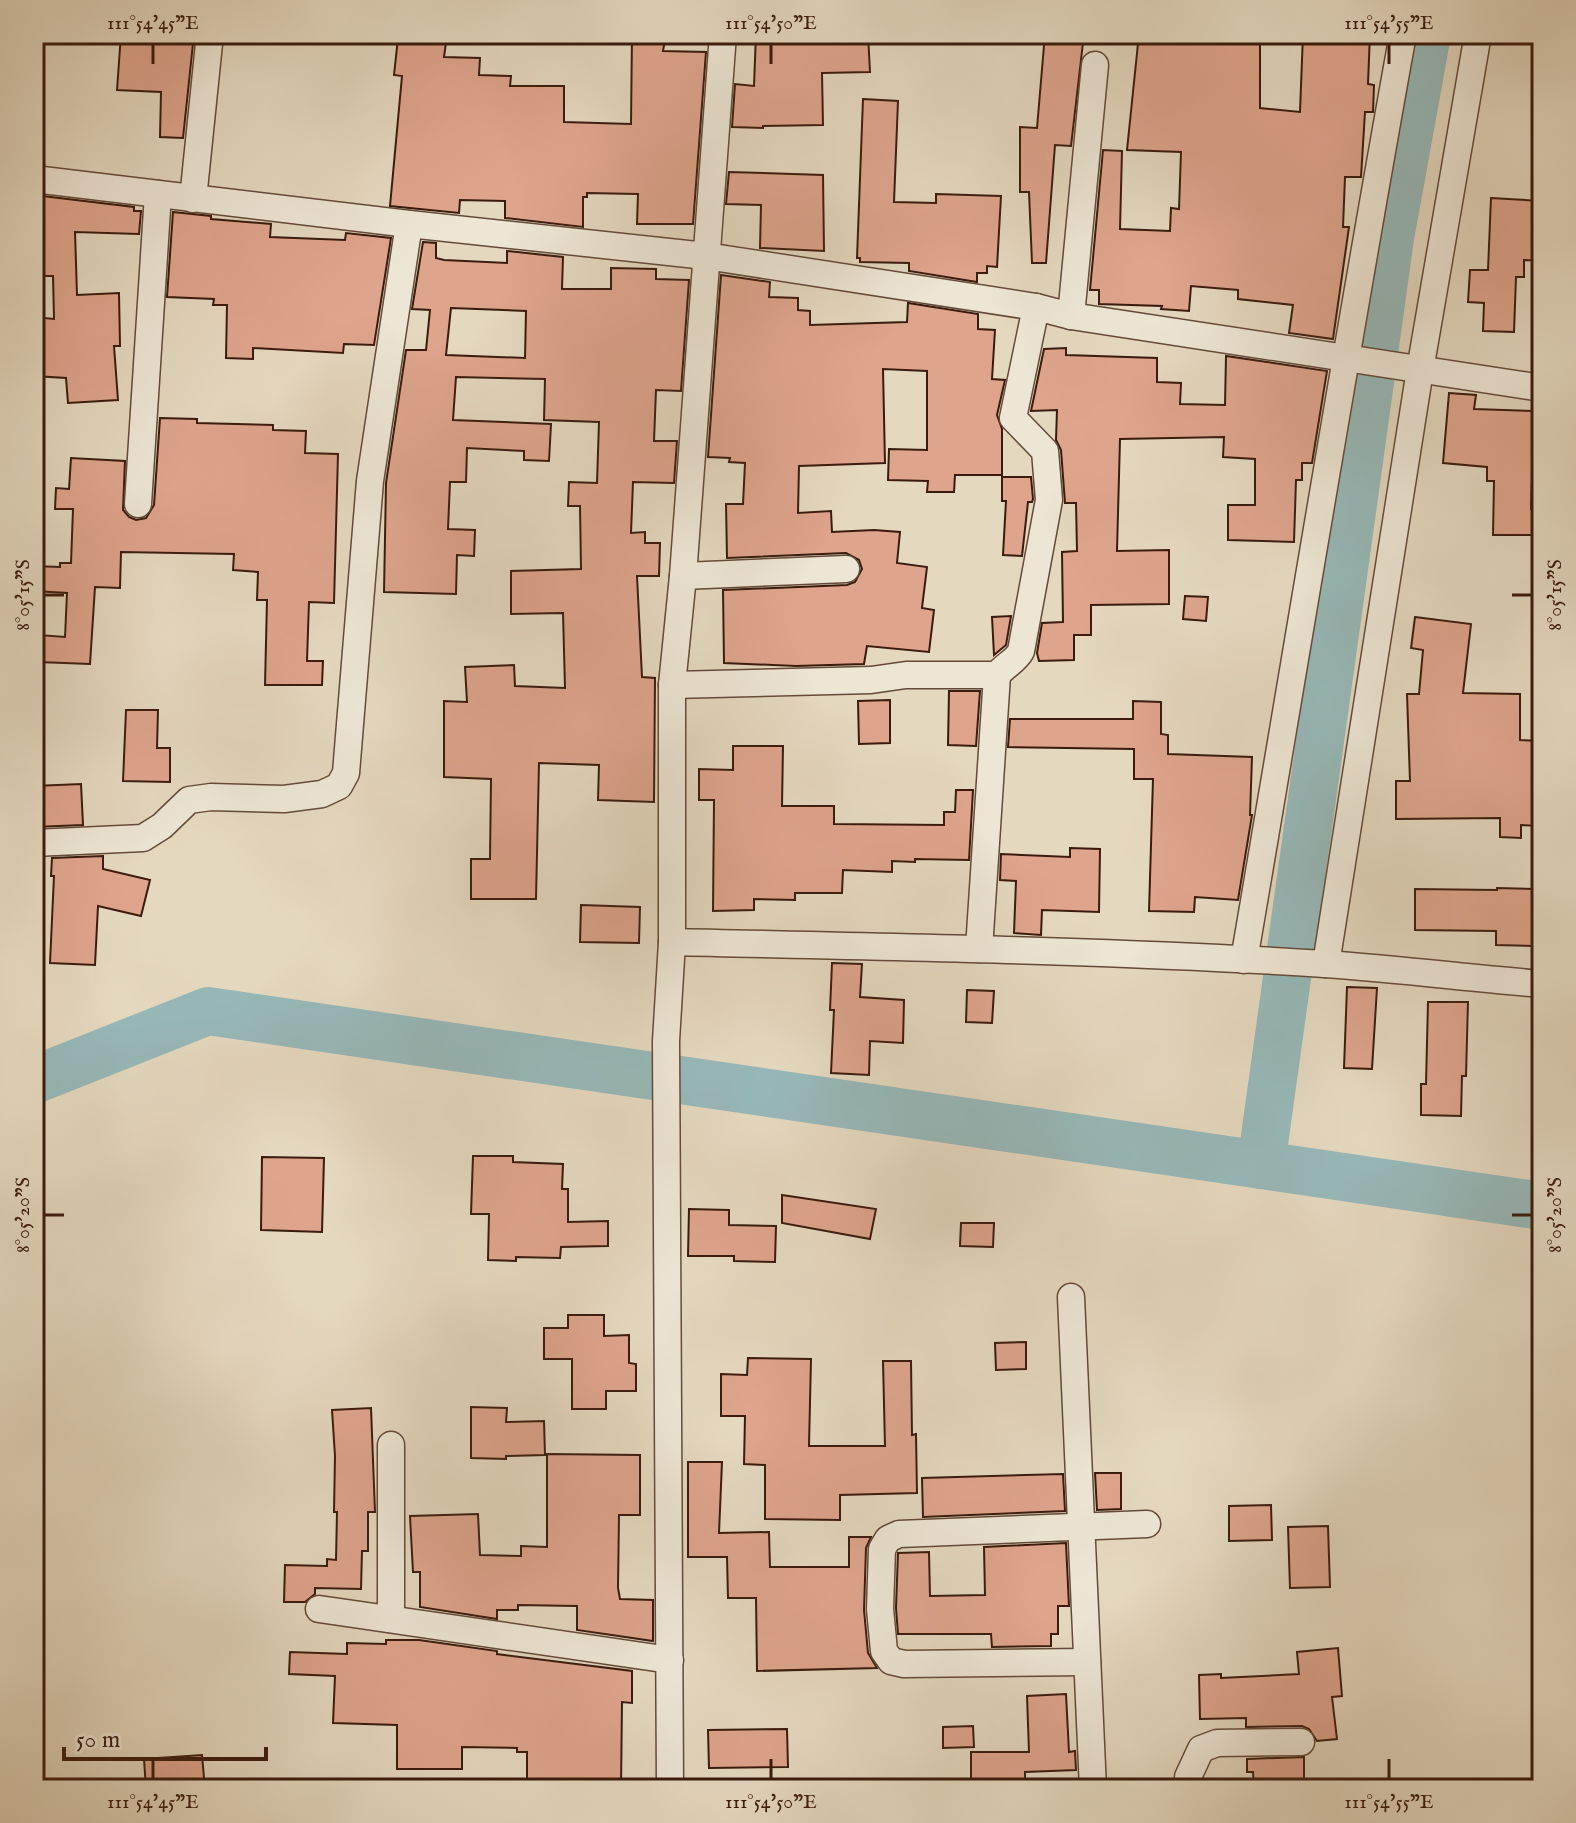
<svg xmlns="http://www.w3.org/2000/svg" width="1576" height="1823" font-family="'IM FELL English',serif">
	<rect width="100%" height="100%" fill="#e4d8bf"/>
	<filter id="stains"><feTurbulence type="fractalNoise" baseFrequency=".0025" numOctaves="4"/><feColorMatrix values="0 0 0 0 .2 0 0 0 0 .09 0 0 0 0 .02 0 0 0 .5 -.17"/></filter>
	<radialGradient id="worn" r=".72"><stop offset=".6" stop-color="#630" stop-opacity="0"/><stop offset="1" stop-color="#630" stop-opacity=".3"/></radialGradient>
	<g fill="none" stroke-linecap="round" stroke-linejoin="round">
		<g stroke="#97b8b8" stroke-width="48">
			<path d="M34,1080l174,-69 1334,195"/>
			<path d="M1261,1165l129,-927 37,-204"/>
		</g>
	</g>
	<g fill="#dea48c" stroke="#3a1b0d" stroke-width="2" fill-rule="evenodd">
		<path d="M121,34h73l-11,104 -23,-1 1,-45 -44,-2z"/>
		<path d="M632,34h34l-3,17 43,1 -13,172h-56l1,-30 -51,-1v4h-4v30l-78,-9v-17l-45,-1 -1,13 -69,-7 12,-130 -8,-1 4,-37 48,5 -2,14 36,1 -1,17 32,1 -1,10h54v36l67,2z"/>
		<path d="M756,34h112l2,38 -48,1 1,52 -60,1v2l-31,-1 3,-43 19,2z"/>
		<path d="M1045,34h39l-13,112 -16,-1 -9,118h-14l-3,-71h-9v-65l17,1z"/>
		<path d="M1139,34l121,1v73l40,4 3,-78h67l-2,50 6,1 -1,27h-8l-4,65h-16l-2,50h6l-16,112 -44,-6 4,-28 -55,-6v-9l-47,-4 -2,25 -28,-2 1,-3 -63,-2v-14h-9l13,-140 19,1 -2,78 50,2 1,-23 8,1 2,-57 -54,-2z"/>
		<path d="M863,99l35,2 -4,101 42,1v-9l65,2 -4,71 -10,-1v7h-10v9l-68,-11v-8l-49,-1v-4h-3z"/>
		<path d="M729,172l94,3 1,76 -64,-3 1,-43 -35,-1z"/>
		<path d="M34,195l100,12v4h7l-2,23 -64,-2 2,63 42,-2 1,53h-6l4,54 -50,3 -2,-25 -32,-2v-59l20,2 -1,-43h-19z"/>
		<path d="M1491,198l51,3v60l-18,-1v17h-8l-2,55 -31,-1 1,-28 -16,-1 2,-32h18z"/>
		<path d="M173,212l38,4v3l60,5 -1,13 75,3 1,-7 45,5 -17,107 -30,-1 -1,9 -90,-5v11l-27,-1 1,-53h-14l1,-6 -47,-2z"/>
		<path d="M423,242l13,1v15l8,2 63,3v-12l56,6 -1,32h49v-21l45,1v10l33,1 -8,111 -25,-1 -2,51h23l-3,42 -41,-1 -2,51 14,-1v11h15l-1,33h-22l5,101 13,1 -1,124 -56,-2 1,-35 -60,-2 -3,136h-65v-40h19l1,-80 -47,-2v-76l23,1 -2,-35 49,-2 1,21 50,2 -2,-75 -52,1v-43l70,-2 -1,-63h-12l1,-24 28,1 2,-61 -55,-2 1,-41 -89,-2 -3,43 98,4 -2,37 -25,-1v-9l-57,-3 -1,34h-16l-2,47 27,1 -1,26 -17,-1 -1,39 -72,-2 2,-109 20,-133h20l4,-40 -18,-1zM451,308l75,3 -1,47 -79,-3z"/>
		<path d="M721,275l49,7 -1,15 29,1v12l12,1v14l97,-3 1,-19 70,11v15l17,1 -3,49 13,1 -8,35 5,14v46h-47l-1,17h-27l1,-11 -40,-1 1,-31 38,1v-79l-44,-2 2,94 -86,3 -1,47 33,-2 1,21 42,-2 26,2 -3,31 30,4 -5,41 12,2 -5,42 -62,-6 -3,18 -68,2 -72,-3 -1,-73 124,-5 8,-3 7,-13 -3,-9 -13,-7 -119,5 -1,-54h17l2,-41 -16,-1 1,-4 -22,-1z"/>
		<path d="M1066,348v7l91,3v24l24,1 -1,21 45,1 1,-49 101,15 -15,92h-10v17h-6l-2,62 -66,-2v-35h27v-46l-32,-2 1,-20 -104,2 -3,112 52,-1v54l-78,1v30h-17v25l-35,1 -2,-8 5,-30 21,-1 -1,-70 15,-1 -1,-48h-11l-4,-53 -5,-10 1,-30 -26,1 13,-62z"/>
		<path d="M1449,393l27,2 -2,14 60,2 -3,98 3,1v25h-41l1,-54h-7v-14l-44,-4z"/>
		<path d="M160,418l37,1v4l76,2v5l33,1 -1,22 33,1 -4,149 -25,-1 -2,59h16l-1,24h-57l2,-85h-10l1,-28 -25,-2 1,-16 -113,-2 -1,36 -25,-1 -5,77 -52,-2 1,-27 26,2 2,-44 -33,-2v-25l26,1v-4h11l2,-54h-18l1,-21 13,1 2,-31 54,3 -2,49 6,7 7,3 10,-2 8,-13z"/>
		<path d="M1002,477h29l2,22 -1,3h-4l-6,54 -19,-1 3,-54h-4z"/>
		<path d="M1185,596l23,1 -2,24 -23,-2z"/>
		<path d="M1011,616l-5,29 -12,10 -2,-38z"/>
		<path d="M1415,617l56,7 -8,69 57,1v46l22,1v85l-21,-1v13l-21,-1v-19l-104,1v-38h14l-3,-87h12l4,-44 -12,-2z"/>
		<path d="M949,691h31l-4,55 -28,-1z"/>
		<path d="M890,700v43l-31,1 -1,-43z"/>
		<path d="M1133,701l28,1v32l7,1v19l84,3 -2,58h2l-14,85 -43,-3 -1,15 -45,-1 4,-132h-19v-30l-126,-2 2,-28h123z"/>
		<path d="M126,710h32l-1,38h13v34l-47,-1z"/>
		<path d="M733,746h50l-1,60h52v18l110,1v-13h11l1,-22h17l-4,70 -54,-1v3l-23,-1v11l-49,-2 -1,23h-47v7l-41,-1v11l-41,1 1,-111h-15v-31l34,1z"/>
		<path d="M81,784l2,41 -49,2v-41z"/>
		<path d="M1070,848l30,1 -1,63 -57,-2 -1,25 -27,-2 2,-52 -16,-1 1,-26 69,3z"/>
		<path d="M103,856v13l47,11 -9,36 -43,-10 -3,59 -45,-2 4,-87h-3l1,-18z"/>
		<path d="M1497,888l39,1 -2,57 -38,-1v-14l-81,-1v-41l82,1z"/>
		<path d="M581,905l59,2 -1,36 -59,-1z"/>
		<path d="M832,963l30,1 -2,33 44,3 -1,43 -33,-2 -1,34 -38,-2 3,-63h-4z"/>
		<path d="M1347,987l30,1 -5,81 -28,-1z"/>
		<path d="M967,990l27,1 -2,32 -26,-1z"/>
		<path d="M1428,1002h40l-2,74h-4l-1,40 -40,-1v-31h5z"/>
		<path d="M473,1156h40v6l50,2 -1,25h6v33l40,-1v25l-47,1 -1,11 -44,-1v4l-28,-1 1,-46h-18z"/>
		<path d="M262,1157l62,1 -2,74 -61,-2z"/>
		<path d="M782,1195l94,14 -6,30 -88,-16z"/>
		<path d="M689,1209l40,1v15l47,1 -1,36 -41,-1v-5h-46z"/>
		<path d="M961,1223h33l-1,24 -33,-1z"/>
		<path d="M568,1315h36v21l25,-1v28l7,1v27h-30v18h-34v-50h-28v-31h24z"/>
		<path d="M1026,1342v27l-30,1 -1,-27z"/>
		<path d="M748,1358l63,1 -2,87h76l-2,-85h28l1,74 4,-1 1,59 -77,2v25l-75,-1v-54l-21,-1 1,-48h-24v-42l26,1z"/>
		<path d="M471,1407l36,1 -1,14 38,-1 1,34 -39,1v3l-35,-1z"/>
		<path d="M371,1408l4,104h-7v39h-6l-1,38 -46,-1v6l-10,8h-21l1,-37 42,1v-7l9,1 1,-48h-3l1,-56 -3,-46z"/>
		<path d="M547,1454l93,1v60h-21l-1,73 2,11 33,1v41l-76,-11v-24l-59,-1v5h-21v9l-77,-12v-35h-7l-3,-56 68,-2 2,41 41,1v-10l26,1z"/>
		<path d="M688,1462h34l-3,71 50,-1 1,35h79v-30h22l-5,11 -2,62 4,43 9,15 -120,3 -1,-73h-28l-1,-41h-39z"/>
		<path d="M1095,1473h26v36l-24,1z"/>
		<path d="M1063,1474l2,37 -142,6 -1,-39z"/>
		<path d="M1271,1505l1,35 -43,1v-35z"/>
		<path d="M1328,1526l2,61 -40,1 -2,-61z"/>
		<path d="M1066,1543l3,63h-11v28h-7v12l-59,1 -1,-13h-93l-2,-26 2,-55 31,-1 1,44 55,-1 -1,-48z"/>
		<path d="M386,1640h33l78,11v3l135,17v32l-10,-1 -1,87h-61v-8l-33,1v-30h-10v-4l-55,-1v22h-65v-44l-64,-2 2,-47 -46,-2 1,-22 57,2v-11l39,1z"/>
		<path d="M1338,1648l4,48 -10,1 5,42 -20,2 -8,-12 -7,-3 -56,1v-9l-46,1 -1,-44 22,-1v4l78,-4 -2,-22z"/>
		<path d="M1066,1694l3,58 6,-1 1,19 -51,2v15l-54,1v-36h58l-2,-56z"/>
		<path d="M973,1726l1,21 -31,1v-21z"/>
		<path d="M787,1729l1,38 -79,1 -1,-38z"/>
		<path d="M202,1755l3,34h-59l-2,-30z"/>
		<path d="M1304,1757v32h-50l-1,-17h-6v-13z"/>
	</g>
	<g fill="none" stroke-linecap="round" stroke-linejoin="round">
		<defs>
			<g id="minor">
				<path d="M34,179l375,45 297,32 330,51 35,9 471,72"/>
				<path d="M193,199l17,-165"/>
				<path d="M1071,316l24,-251"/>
				<path d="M138,504l20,-310"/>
				<path d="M683,576l163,-7"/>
				<path d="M672,685l199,-5 35,-5h91c8,-10 19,-14 24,-24l28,-151 -4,-49 -32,-33 23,-111"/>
				<path d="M34,843l109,-5 19,-12 27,-26 22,-3 73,2 38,-5 17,-8 7,-13 24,-292 39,-257"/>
				<path d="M672,942c218,5 436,8 653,22 72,5 145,14 217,20"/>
				<path d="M979,949l18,-274"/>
				<path d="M1244,960c53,-309 103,-618 159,-926"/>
				<path d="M1326,964l94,-594 58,-336"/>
				<path d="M1071,1297l22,492"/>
				<path d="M319,1609l351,51"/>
				<path d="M391,1619v-174"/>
				<path d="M1087,1662l-183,2 -13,-3 -7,-10 -4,-42 2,-60 6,-10 11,-5 248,-10"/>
				<path d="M670,1789l-4,-748 6,-99v-257l11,-109 40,-542"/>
				<path d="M1188,1789v-12l13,-28 16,-6 84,-1"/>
			</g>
		</defs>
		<use href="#minor" stroke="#644a3a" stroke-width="29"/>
		<use href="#minor" stroke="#ede6d5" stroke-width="26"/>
	</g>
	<path fill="none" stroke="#3a1b0d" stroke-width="3" d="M153,44v20M771,44v20M1389,44v20M44,595h20M1512,595h20M44,1215h20M1512,1215h20M153,1759v20M771,1759v20M1389,1759v20"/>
	<rect width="1576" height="1823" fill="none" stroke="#e4d8bf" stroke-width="88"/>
	<path d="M64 1747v12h202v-12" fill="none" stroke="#3a1b0d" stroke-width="4"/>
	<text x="76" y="1747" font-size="24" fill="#3a1b0d" stroke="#ede6d5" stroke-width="6" paint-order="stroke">50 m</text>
	<rect x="44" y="44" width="1488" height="1735" fill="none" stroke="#3a1b0d" stroke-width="3"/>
	<g font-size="20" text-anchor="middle" fill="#3a1b0d">
		<text x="153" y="29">111°54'45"E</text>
		<text x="771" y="29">111°54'50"E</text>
		<text x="1389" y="29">111°54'55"E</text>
		<text transform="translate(22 595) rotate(-90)" y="7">8°05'15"S</text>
		<text transform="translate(1554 595) rotate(-90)" y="7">8°05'15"S</text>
		<text transform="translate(22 1215) rotate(-90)" y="7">8°05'20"S</text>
		<text transform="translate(1554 1215) rotate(-90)" y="7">8°05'20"S</text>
		<text x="153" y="1808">111°54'45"E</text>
		<text x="771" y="1808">111°54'50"E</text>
		<text x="1389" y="1808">111°54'55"E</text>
	</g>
	<rect width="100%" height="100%" filter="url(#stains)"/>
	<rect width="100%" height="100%" fill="url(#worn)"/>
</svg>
